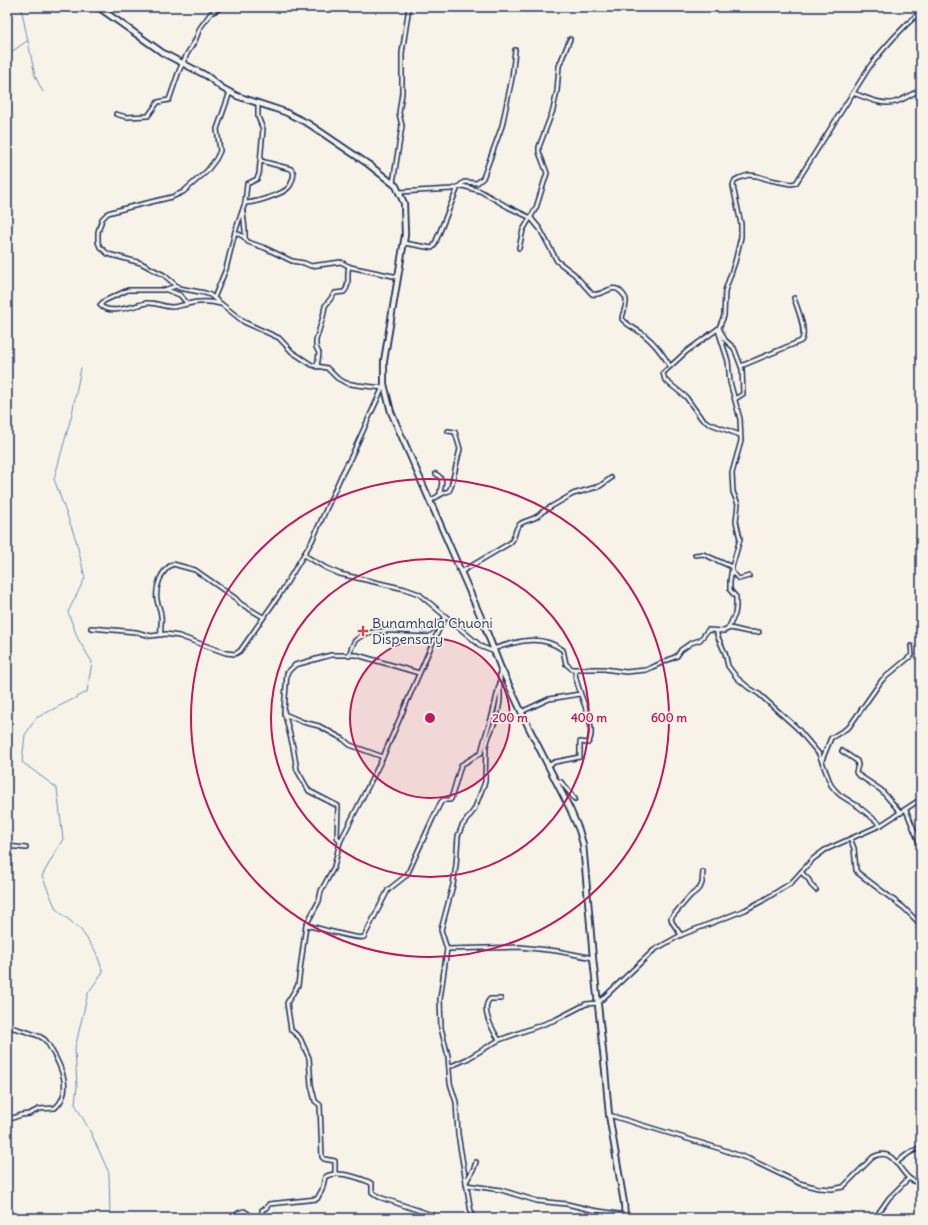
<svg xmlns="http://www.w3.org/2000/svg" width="928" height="1225" font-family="Delius,sans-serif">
	<rect width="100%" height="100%" fill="#f7f3e8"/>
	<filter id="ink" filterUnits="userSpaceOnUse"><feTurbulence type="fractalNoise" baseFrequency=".025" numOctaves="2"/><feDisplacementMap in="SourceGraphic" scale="8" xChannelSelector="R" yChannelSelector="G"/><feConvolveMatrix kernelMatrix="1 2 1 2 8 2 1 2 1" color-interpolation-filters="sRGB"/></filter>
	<g filter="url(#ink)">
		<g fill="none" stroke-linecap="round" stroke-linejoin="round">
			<g stroke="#688eba" stroke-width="1">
				<path d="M21,7l14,69 8,16"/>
				<path d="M7,55l20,-14"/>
				<path d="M81,368l-9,46 -18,65 22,61 9,38 -17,34 10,27 14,23 -5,30 -51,26 -11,17 -3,27 35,26 6,51 -21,37 14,33 25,21 15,22 7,20 -15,21 -13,55 2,38 -2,18 16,29 18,40 1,45"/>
			</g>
			<defs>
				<g id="street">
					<path d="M230,92l-13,37 3,22 -4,8 -9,12 -24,21 -11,5 -46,11 -18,5 -6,6 -4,13v10l2,5 8,7 33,9 11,6 12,6 15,13 26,5 5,2 34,27 35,16 13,14 20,13 15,3 10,10 9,5 11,2 26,3"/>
					<path d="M853,93c12,4 29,13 42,9 9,-2 17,-9 26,-12"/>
					<path d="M116,114l10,3 22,-1 10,-14 11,-2 10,-29 8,-17 8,-13 5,-13 11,-15 11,-6"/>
					<path d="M393,183l9,-57 -3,-13 3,-20v-40l7,-46"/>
					<path d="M399,192l53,-3 11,-3 17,5 28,16 23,11 9,11 17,32 17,13 18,20c11,3 20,-12 29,-2 2,2 5,5 5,8 1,7 -4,13 -4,19 6,7 14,10 21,15 12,9 19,19 27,32"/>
					<path d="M245,203c9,0 39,-9 44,-16 2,-2 3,-6 4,-9 1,-4 1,-6 -2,-9l-30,-8"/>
					<path d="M243,212l2,18v8"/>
					<path d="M235,232l9,5 4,5 17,6 27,13 12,2 7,3 30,-4 9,5 48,10"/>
					<path d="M404,243l28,5 2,-2 24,-59 6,-5 13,1 6,-5 19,-52 10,-48 3,-28"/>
					<path d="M519,248l4,-18 13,-22 11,-35 -8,-21v-5l14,-37 4,-19 2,-25 11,-27"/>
					<path d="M176,286l-12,4h-36l-24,11 -4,4c10,11 35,0 47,-2 9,-1 16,4 25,4 5,0 10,-2 15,-3 11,-3 23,-3 34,0"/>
					<path d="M167,290l13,5 7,8"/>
					<path d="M214,298l12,-29 9,-37 10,-29 2,-19 10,-5 2,-5 4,-45 -5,-12v-13"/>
					<path d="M741,366l60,-25c7,-9 -4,-33 -7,-43"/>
					<path d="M317,367l2,-14 -3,-6v-7l7,-23 2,-11 10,-13 9,-1c7,-7 2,-17 5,-26"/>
					<path d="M735,399l8,-5 -1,-25 -8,-21 -9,-8 -6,-12 -32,23 -24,22 2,7 21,17 15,21 7,5 32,12"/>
					<path d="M436,474c9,5 5,11 4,19"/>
					<path d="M430,501c7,-4 11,-8 19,-10l2,-4 9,-38 -5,-17 -7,-1"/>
					<path d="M304,555l22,13 14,6 65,15 14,5 63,53 13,5"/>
					<path d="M695,555l8,-1 29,13"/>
					<path d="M461,572l49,-29c6,-5 4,-13 9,-18 6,-6 17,-4 23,-13l31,-18 27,-8 11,-8"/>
					<path d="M732,572l7,7 10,-3"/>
					<path d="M91,628l45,4 15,4 15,-2 13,2 47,17 9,1 5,-3 40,-57 32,-53 29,-65 10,-19 32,-70"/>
					<path d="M728,628c13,1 17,6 31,4"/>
					<path d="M717,631v4l8,18 3,13 9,12 12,10 10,6 38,34 22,26 12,31 4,5 5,5 19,12 22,18"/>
					<path d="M161,635c-1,-7 1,-13 0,-19 0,-6 -3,-10 -4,-16 -2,-13 4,-30 16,-36l22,6 40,28 6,6 22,13"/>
					<path d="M493,649c24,-8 48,-15 70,1l3,14 6,5h32l22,3 20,-2 31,-14 4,-6 10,-7 9,-3 8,-10 16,1 4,-2 7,-15 1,-7v-10l-6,-7v-8l2,-15 8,-28 -4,-18 2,-17 -5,-12 -1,-19 9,-32 -1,-22 -10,-37 -2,-21 -10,-31 6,-14 1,-25 10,-29 6,-25v-13l-7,-33 -1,-6 2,-5 4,-2 10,-3 8,1 13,4 21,4 5,-1 74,-117c15,-20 32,-38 51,-55"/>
					<path d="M349,656c2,-6 3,-14 8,-17 17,-14 50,-6 71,-7l11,-9 4,-2"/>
					<path d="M521,712l28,-13 31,-5"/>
					<path d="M284,714l19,8 16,4 24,13 7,6 33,12"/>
					<path d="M842,751l15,10 1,4 -2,7 1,2 24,16 20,23"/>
					<path d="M822,760l9,-22 18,-11 33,-47 30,-25 -1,-9"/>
					<path d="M549,765l6,-3 25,-5v-15l8,1c12,-16 -14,-54 -13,-73"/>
					<path d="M556,780l5,2 14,17"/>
					<path d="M906,810l15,37"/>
					<path d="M850,839l4,9 2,22 2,3 46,35 17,17"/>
					<path d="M340,842l-3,-5 1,-31 -29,-15 -12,-21 -4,-23 -9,-36 3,-38 8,-8 36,-10h26l62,18"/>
					<path d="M7,846l19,2"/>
					<path d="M801,872l8,8 2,5 5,5"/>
					<path d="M306,925c10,2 51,15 58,12l24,-47 19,-15 26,-57 8,-16 2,-2h7l1,-1 10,-34 20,-12 5,-19 6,-18 7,-30"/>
					<path d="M681,935l-9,-13 -1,-4 19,-22 10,-8 2,-5 1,-11"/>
					<path d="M447,949l73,-2 37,4 36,7"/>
					<path d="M7,1026c8,3 33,8 38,14 3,3 5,7 7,11 10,17 21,41 3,57l-16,1 -10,5 -8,1 -14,5"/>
					<path d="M499,1040c-7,-11 -19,-31 -9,-41h11"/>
					<path d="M449,1067l18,-8 32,-19 56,-20 31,-16 12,-1 56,-53 27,-15 64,-25 17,-9 29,-18 22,-24 12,-9 56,-25 40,-26"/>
					<path d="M609,1115l112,34 28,10 50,24 19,5 14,1 11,-2 30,-30c20,-11 25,13 37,22 3,2 7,4 11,5"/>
					<path d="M897,1162l12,-9 12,-6"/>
					<path d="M335,1174v-13l-11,-2 -2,-2 -2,-52 -5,-4 -4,-16 -2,-27 -9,-20 -9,-8 -4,-27 11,-18 8,-60 13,-24 2,-10 13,-24 6,-25 43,-85 50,-115 12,-25"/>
					<path d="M466,1182l8,-14 2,-6"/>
					<path d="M466,1185l35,5 36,11 30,3 25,6 33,5"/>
					<path d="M234,1218l4,-5 6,-2 9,6h9"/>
					<path d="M262,1218v-8l4,-2 3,-4 48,-5 5,-9 3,-13c12,-7 32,0 44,5l3,2v8l7,5 62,21"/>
					<path d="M472,1218l-14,-84 -2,-32 -6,-19 -2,-27 -7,-28 -1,-29 7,-50 -6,-19 12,-45 3,-20 2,-29 4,-10 12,-16 11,-28 1,-36 3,-10 8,-19 3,-16v-33"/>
					<path d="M875,1218l14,-20 20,-20"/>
				</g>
				<path id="secondary" d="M98,7l65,46 44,23 15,12 15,8 48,16 24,12 59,40 28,22 8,17 1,32 -21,126v23l7,28 92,210 17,44 29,62 41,81 9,21 4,14 2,22 8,92 12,112 4,45 15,88 1,15"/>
			</defs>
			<use href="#street" stroke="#1b2f5e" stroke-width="6"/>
			<use href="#secondary" stroke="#1b2f5e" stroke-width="8"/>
			<use href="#street" stroke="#f7f3e8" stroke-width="3"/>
			<use href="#secondary" stroke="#f7f3e8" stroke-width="4.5"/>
		</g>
	</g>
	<circle cx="430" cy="718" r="80" fill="#c2185b" fill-opacity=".12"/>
	<g fill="none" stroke="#c2185b" stroke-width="2">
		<circle cx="430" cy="718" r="80"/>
		<circle cx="430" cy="718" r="159"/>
		<circle cx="430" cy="718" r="239"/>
	</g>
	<path fill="#d1495b" stroke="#f7f3e8" stroke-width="1.5" d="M361 625h4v4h4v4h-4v4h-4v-4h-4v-4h4z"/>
	<g text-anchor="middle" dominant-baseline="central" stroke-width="3.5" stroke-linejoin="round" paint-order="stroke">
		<g font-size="14" fill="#1b2f5e" stroke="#f7f3e8" text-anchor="start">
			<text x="372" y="623">Bunamhala Chuoni<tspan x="372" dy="16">Dispensary</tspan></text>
		</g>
	</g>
	<circle cx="430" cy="718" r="6" fill="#c2185b" stroke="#f7f3e8" stroke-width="2"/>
	<g font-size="12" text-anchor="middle" font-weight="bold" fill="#c2185b" stroke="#f7f3e8" stroke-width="3.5" stroke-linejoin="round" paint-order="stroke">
		<text x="510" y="722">200 m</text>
		<text x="589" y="722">400 m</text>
		<text x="669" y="722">600 m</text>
	</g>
	<rect width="928" height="1225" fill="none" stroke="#f7f3e8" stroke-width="24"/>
	<rect x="12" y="12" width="904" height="1201" fill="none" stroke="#1b2f5e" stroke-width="1.5" filter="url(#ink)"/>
</svg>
